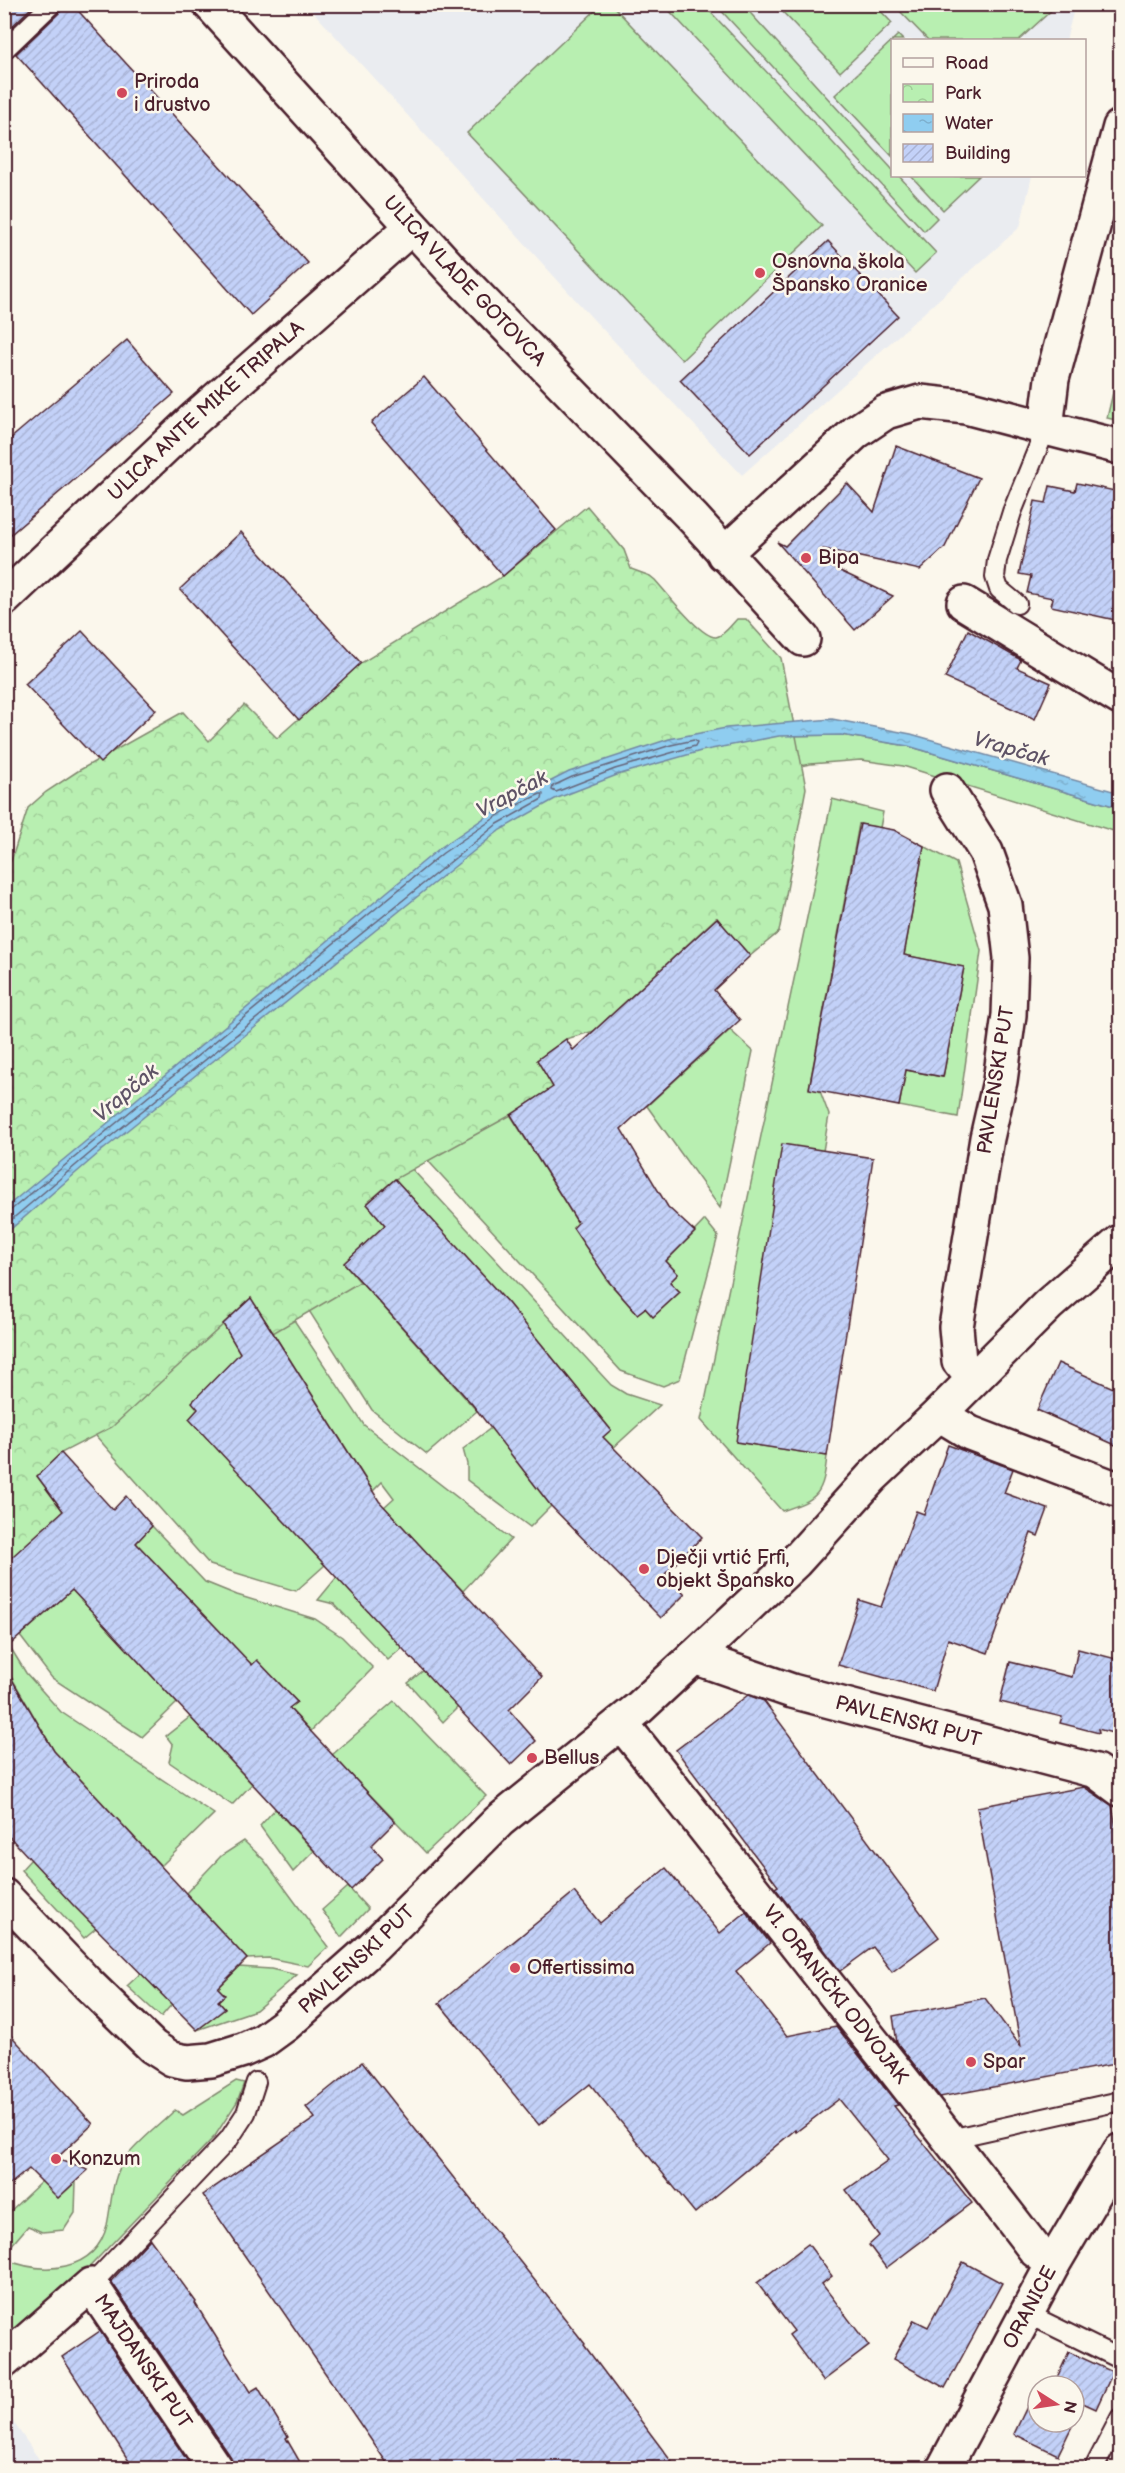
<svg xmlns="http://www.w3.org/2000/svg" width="1125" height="2473" font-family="'Balsamiq Sans',sans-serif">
	<defs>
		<pattern id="park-crowns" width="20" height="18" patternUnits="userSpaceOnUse" patternTransform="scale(1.5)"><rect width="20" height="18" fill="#b8efb1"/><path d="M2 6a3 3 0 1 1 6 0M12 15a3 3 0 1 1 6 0" fill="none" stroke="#a0cc98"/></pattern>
		<pattern id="water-ripples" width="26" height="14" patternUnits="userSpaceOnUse" patternTransform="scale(1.5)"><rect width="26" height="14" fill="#8fcdf0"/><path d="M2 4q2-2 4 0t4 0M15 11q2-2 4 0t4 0" fill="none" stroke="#7db0ce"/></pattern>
		<pattern id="building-hatch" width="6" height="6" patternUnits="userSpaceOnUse" patternTransform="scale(1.5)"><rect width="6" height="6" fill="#c3d1f8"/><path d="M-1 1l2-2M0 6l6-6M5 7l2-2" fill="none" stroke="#a9b3d5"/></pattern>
	</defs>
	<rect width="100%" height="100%" fill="#fbf7ec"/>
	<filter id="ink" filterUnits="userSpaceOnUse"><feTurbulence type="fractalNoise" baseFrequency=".0167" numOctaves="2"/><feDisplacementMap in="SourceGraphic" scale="12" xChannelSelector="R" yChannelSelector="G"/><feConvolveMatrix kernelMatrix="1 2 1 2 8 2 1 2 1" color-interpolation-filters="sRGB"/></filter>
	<g filter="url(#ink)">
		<g fill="#eaecf0">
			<path d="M307,5h768l-9,35h-174v136h140l-12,51 -278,248 -149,-156z"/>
			<path d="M4,2410h1l40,58h-40z"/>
		</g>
		<g fill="#b8efb1" stroke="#81876e" stroke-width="1.5">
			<path d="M601,5h11l210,221 -140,134 -215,-227z"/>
			<path d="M664,5h40l232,248 -21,20z"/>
			<path d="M716,5h27l149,164v7h7l38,42 -13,13z"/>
			<path d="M776,5h99l17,18 -52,49z"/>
			<path d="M1051,5l3,3 -35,32h-91l-34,-35z"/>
			<path d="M898,35l5,5h-11v116l-57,-61z"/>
			<path d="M911,176h68l-36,34z"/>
			<path d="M1120,363v58l-13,-3z"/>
			<path d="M841,735l67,11 212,62v25l-217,-67 -42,-6 -51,4 -111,22 80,-50z"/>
			<path d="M832,799l51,13 -3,16 -21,-4 -50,264 11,3 9,24 -6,36 -86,291 90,14c-4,38 -8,43 -45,55l-81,-91z"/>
			<path d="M924,846l32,17 25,88 -23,166 -59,-11 7,-36 37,7 21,-110 -60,-12z"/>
			<path d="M730,1030l23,21 -33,157 -73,-102z"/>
			<path d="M566,1039l-29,21 23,38 -19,-3 -30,21 67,107 36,46 -8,10 31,35 8,-6 8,9 27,-25 -10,-10 8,-8 -12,-13 39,-41 13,16 -38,143 -17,7 -42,-15 -302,-329z"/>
			<path d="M306,1054l305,331 15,9 34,11 -72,66 -11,-11 34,-30 -103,-127 -113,-124 -28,24 18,22 -41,38 133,148 -50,43 -55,-44 -172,-271z"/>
			<path d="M182,1152l182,273 147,114 -48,52 -79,-84 10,-9 -12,-16 -9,9 -122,-193 -28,26 35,58 -60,27 -8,10 135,146 -29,26 -86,-26 -205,-232 -1,-34z"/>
			<path d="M491,1428l60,78 -21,21 -63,-47v-16l-4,-15z"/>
			<path d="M152,1526l53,56 32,13 78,24 27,18 31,31 -62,63 -22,-23 7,-7 -39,-41 -5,5 -116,-122z"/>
			<path d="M337,1577l65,71 -14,12 -54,-56 -16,-4z"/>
			<path d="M72,1590l105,113 -35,34 -90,-59 -32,-42z"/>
			<path d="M4,1637l22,36 35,39 153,102 -53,52 -107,-115 -49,-85z"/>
			<path d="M424,1670l34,37 -15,15 -35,-39z"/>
			<path d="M394,1701l92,95 -60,57 -94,-98z"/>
			<path d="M190,1717l62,67 -20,21 -63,-43 4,-17 -7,-9z"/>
			<path d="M275,1809l39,42 -21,21 -33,-46z"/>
			<path d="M244,1841l20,19 64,87 -20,19 -39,-8 -22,1 -61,-66 35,-37z"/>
			<path d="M31,1859l65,69 -12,10 -63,-68z"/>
			<path d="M348,1887l20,22 -27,28 -19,-27z"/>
			<path d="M239,1967l32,2 26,6 -41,35 -59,20 28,-21 -7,-8 6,-6 -6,-7z"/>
			<path d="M141,1973l31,31 -11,13 -34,-31z"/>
			<path d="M236,2081l8,2 -7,19 -22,34 -162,169 -37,26 -11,-6 -1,-66c39,16 91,14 103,-34 5,-23 4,-46 18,-66 12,-17 35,-34 50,-49l8,5z"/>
			<path d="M42,2181l16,17 18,-16 -1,31 -11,17 -22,2 -14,-6 -23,27v-37z"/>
		</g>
		<path fill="url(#park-crowns)" stroke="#81876e" stroke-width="1.5" d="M587,506l37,44 7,19 19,7 5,4c11,12 46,58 61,57 8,-1 16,-13 21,-18h9l35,39 25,130 -27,144 -29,24 -34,-38 -122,113 -28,8 -29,21 23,38 -19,-3 -30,20 -116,64 -28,24 18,22 -41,38 16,19 -87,51 -22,-34 -139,128 -51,26 -24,23 34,46 -66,42 -1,-696 7,-7 17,-53 18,-16 32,-21 105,-59 26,29 35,-36 33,33 84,-75 142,-87z"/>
		<path fill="url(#water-ripples)" stroke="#7387a1" stroke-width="1.5" d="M832,719l79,15 209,59v15l-212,-62 -67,-11 -62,1 -78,15 -84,24 -62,24 -55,31 -401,323 -94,81v-26l435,-360 62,-42 67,-34 100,-33 57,-11z"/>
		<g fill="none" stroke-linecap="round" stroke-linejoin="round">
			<g stroke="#66657a" stroke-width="1.5">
				<path d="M694,740l3,2 -2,4 -80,23 -59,23 -4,-2 1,-4 19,-9 99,-32z"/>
				<path d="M4,1212l7,-2 432,-357 62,-42 35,-17h3l-1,5 -46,26 -401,324 -91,77"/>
			</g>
		</g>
		<g fill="url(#building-hatch)" stroke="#4a1f2b" stroke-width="1.5">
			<path d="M4,4h31l-31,30z"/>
			<path d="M63,4h9l236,259 -57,52 -235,-261 44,-42z"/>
			<path d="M828,241l70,75 -148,138 -70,-74z"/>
			<path d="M127,340l47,54 -170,146v-96z"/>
			<path d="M424,377l132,153 -53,46 -132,-153z"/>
			<path d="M896,446l83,32 -34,69 -25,23 -97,-21 -4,12 74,35 -38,34 -78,-88 8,4 62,-63 27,29z"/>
			<path d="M1077,483l43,9v129l-69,-15 2,-8 -26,-5 4,-17 -12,-2 16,-73 11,2 4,-17 25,5z"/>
			<path d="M241,532l120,131 -62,57 -119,-131z"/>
			<path d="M968,630l53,30 -4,8 34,15 -16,36 -90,-41z"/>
			<path d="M82,631l74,79 -56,53 -75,-79z"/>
			<path d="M860,824l34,6 30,16 -20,109 60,12 -21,110 -37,-7 -7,36 -90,-17z"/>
			<path d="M717,918l33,38 -36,34 26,30 -119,109 47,78 27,25 -29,29 12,13 -8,8 10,10 -27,25 -8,-9 -8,6 -27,-31 -37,-55 5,-5 -67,-108 42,-28 -16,-27 29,-21 7,11z"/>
			<path d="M782,1144l91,14 -46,298 -91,-14z"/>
			<path d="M395,1179l113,124 103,127 -8,7 99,100 -37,37 20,20 -24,24 -110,-112 -79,-102 -128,-141 41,-38 -18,-21z"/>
			<path d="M251,1298l128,203 163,176 -33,33 27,31 -25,24 -322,-346 9,-10 -6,-7 48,-49 -17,-29z"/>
			<path d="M1058,1363l62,28v56l-83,-37z"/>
			<path d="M948,1445l65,24 -9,24 44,16 -10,27 -7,-3 -43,120 -40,-14 -15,52 -95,-26 21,-65 22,7 35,-96 8,3z"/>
			<path d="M61,1453l52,57 13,-14 26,30 -16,17 116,122 5,-5 40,42 -8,6 106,114 -24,24 12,13 -32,31 -279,-300 -68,60v-86l59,-53 -26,-35z"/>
			<path d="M1078,1649l42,11v75l-22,-6 1,4 -39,-10 2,-6 -62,-15 10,-40 62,15z"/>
			<path d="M4,1666l50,85 193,208 -29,29 7,7 -7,6 7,8 -28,21 -123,-124 -70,-75z"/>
			<path d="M748,1695l16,6 175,236 -47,35 -19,-25 -33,24 -39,-53 -2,1 -24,-31 3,-2 -102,-136z"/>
			<path d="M1084,1787l28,18 8,46v212l-180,34 -43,-54 -4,-27 92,-18 36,49 -44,-240z"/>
			<path d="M666,1868l54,65 26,-21 24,31 -34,28 51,65 49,-10 62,79 -4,1 78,97 -86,65 -17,-23 10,-9 -33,-46 42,-30 -49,-61 -43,33 -1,-2 -100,83 -105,-129 -51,41 -100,-122 135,-111 26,31z"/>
			<path d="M4,2028l89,96 -37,35 32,11 -30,28 -29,-29 -25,20z"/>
			<path d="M362,2062l223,282 -1,1 93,124h-286l-188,-274 112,-77 -9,-11z"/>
			<path d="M150,2239l46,63 -1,1 55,89 8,-5 30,50 -2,1 18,31h-71l-2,-12 -120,-176z"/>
			<path d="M808,2244l24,32 -10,8 47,62 -46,35 -34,-46 5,-4 -37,-48z"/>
			<path d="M963,2262l39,21 -57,105 -52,-29 21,-39 14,7z"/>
			<path d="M100,2331l93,138h-59l-72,-112z"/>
			<path d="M1069,2352l44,20 -17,37 -13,-6 -9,19v-36h-21z"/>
			<path d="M1034,2392l4,2v28h36l-16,33 -44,-21z"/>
		</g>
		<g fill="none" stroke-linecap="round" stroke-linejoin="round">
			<defs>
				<g id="service">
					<path d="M4,50l48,-46"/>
					<path d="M1017,604l-18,-15 -4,-12 2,-17 15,-48 34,-84"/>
					<path d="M950,2139l170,-38"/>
					<path d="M91,2285l138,-146 17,-26 10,-31"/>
					<path d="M1026,2313l94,46"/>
					<path d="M1094,2468l26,-50"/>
				</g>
				<g id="minor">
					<path id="s1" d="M210,4l240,264 244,251 109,120"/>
					<path d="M1120,127l-68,252 -6,49 74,19"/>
					<path d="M724,554l132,-122 30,-20 34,-10 46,5 80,21"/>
					<path id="s2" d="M4,599l189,-179 219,-193"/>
					<path d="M964,603l156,95"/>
					<path d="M947,790l39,62 19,53 6,53 -2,57 -9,66 -13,57 -31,189 3,34 14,17"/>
					<path d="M939,1414l31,19 150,57"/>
					<path id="s3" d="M694,1657l98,34 304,80 24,18"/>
					<path id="s4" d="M621,1723c80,99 157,200 236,299 60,76 120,152 179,229l17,13"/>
					<path id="s5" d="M4,1896l84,88 65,63 19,12 15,3 24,-2 32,-10 20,-9 22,-16 88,-78 126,-126 140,-113 55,-51 101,-95 77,-85 67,-63 109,-109 72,-63"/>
					<path id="s6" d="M4,2361l87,-76 124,183"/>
				</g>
				<g id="secondary">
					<path id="s7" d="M944,2468l109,-204 67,-113"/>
				</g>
			</defs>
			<use href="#service" stroke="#4a1f2b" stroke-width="22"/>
			<use href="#minor" stroke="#4a1f2b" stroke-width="38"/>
			<use href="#secondary" stroke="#4a1f2b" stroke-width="38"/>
			<use href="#service" stroke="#fbf7ec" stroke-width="18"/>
			<use href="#minor" stroke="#fbf7ec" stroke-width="33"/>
			<use href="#secondary" stroke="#fbf7ec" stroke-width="33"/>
		</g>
	</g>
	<g fill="#d1495b" stroke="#fbf7ec" stroke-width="2">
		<circle cx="122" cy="93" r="6"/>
		<circle cx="760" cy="273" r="6"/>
		<circle cx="806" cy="558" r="6"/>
		<circle cx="644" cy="1569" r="6"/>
		<circle cx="532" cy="1758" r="6"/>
		<circle cx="515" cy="1968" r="6"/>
		<circle cx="971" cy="2062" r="6"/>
		<circle cx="56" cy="2159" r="6"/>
	</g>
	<g text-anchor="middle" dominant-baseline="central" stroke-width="5" stroke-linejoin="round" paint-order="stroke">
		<g font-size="20" fill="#4a1f2b" stroke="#fbf7ec" text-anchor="start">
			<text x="134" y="82">Priroda<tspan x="134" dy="23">i drustvo</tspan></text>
			<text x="772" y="262">Osnovna škola<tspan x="772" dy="23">Špansko Oranice</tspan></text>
			<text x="818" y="558">Bipa</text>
			<text x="656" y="1558">Dječji vrtić Frfi,<tspan x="656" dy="23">objekt Špansko</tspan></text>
			<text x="544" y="1758">Bellus</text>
			<text x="527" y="1968">Offertissima</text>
			<text x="983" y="2062">Spar</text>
			<text x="68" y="2159">Konzum</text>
		</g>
		<g font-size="20" fill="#4a1f2b" stroke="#fbf7ec">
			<text stroke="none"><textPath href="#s1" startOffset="376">ULICA VLADE GOTOVCA</textPath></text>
			<text stroke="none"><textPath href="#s2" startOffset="276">ULICA ANTE MIKE TRIPALA</textPath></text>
			<text transform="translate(996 1080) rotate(-81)">PAVLENSKI PUT</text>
			<text stroke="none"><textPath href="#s3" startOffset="224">PAVLENSKI PUT</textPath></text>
			<text stroke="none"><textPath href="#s5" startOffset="454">PAVLENSKI PUT</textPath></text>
			<text stroke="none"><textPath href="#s4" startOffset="346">VI. ORANIČKI ODVOJAK</textPath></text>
			<text stroke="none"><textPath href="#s7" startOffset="182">ORANICE</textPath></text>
			<text stroke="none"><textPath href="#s6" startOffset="208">MAJDANSKI PUT</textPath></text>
		</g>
		<g font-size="21" font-style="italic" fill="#5f5366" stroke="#fbf7ec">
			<text transform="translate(1011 749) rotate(16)">Vrapčak</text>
			<text transform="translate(512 794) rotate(-28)">Vrapčak</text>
			<text transform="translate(126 1093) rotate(-40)">Vrapčak</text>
		</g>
	</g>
	<rect width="1125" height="2473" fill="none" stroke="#fbf7ec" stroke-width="24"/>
	<rect x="12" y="12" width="1101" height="2449" fill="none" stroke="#4a1f2b" stroke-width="2" filter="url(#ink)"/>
	<rect x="891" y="39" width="195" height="138" fill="#fbf7ec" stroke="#b4a19f" stroke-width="1.5"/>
	<rect x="903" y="58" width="30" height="9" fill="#fbf7ec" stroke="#b4a19f" stroke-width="1.5"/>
	<text x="945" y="69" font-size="18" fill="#4a1f2b">Road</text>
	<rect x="903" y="84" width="30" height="18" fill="url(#park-crowns)" stroke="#b4a19f" stroke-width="1.5"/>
	<text x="945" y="99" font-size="18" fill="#4a1f2b">Park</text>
	<rect x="903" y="114" width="30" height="18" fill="url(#water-ripples)" stroke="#b4a19f" stroke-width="1.5"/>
	<text x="945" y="129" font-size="18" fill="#4a1f2b">Water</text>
	<rect x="903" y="144" width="30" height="18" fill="url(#building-hatch)" stroke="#b4a19f" stroke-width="1.5"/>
	<text x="945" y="159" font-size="18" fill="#4a1f2b">Building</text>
	<g transform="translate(1056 2404) rotate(102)"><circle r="28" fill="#fbf7ec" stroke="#b4a19f" stroke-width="1.5"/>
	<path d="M0-4.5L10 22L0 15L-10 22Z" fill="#d1495b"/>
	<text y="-9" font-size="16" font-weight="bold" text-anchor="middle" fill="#4a1f2b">N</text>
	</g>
</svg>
